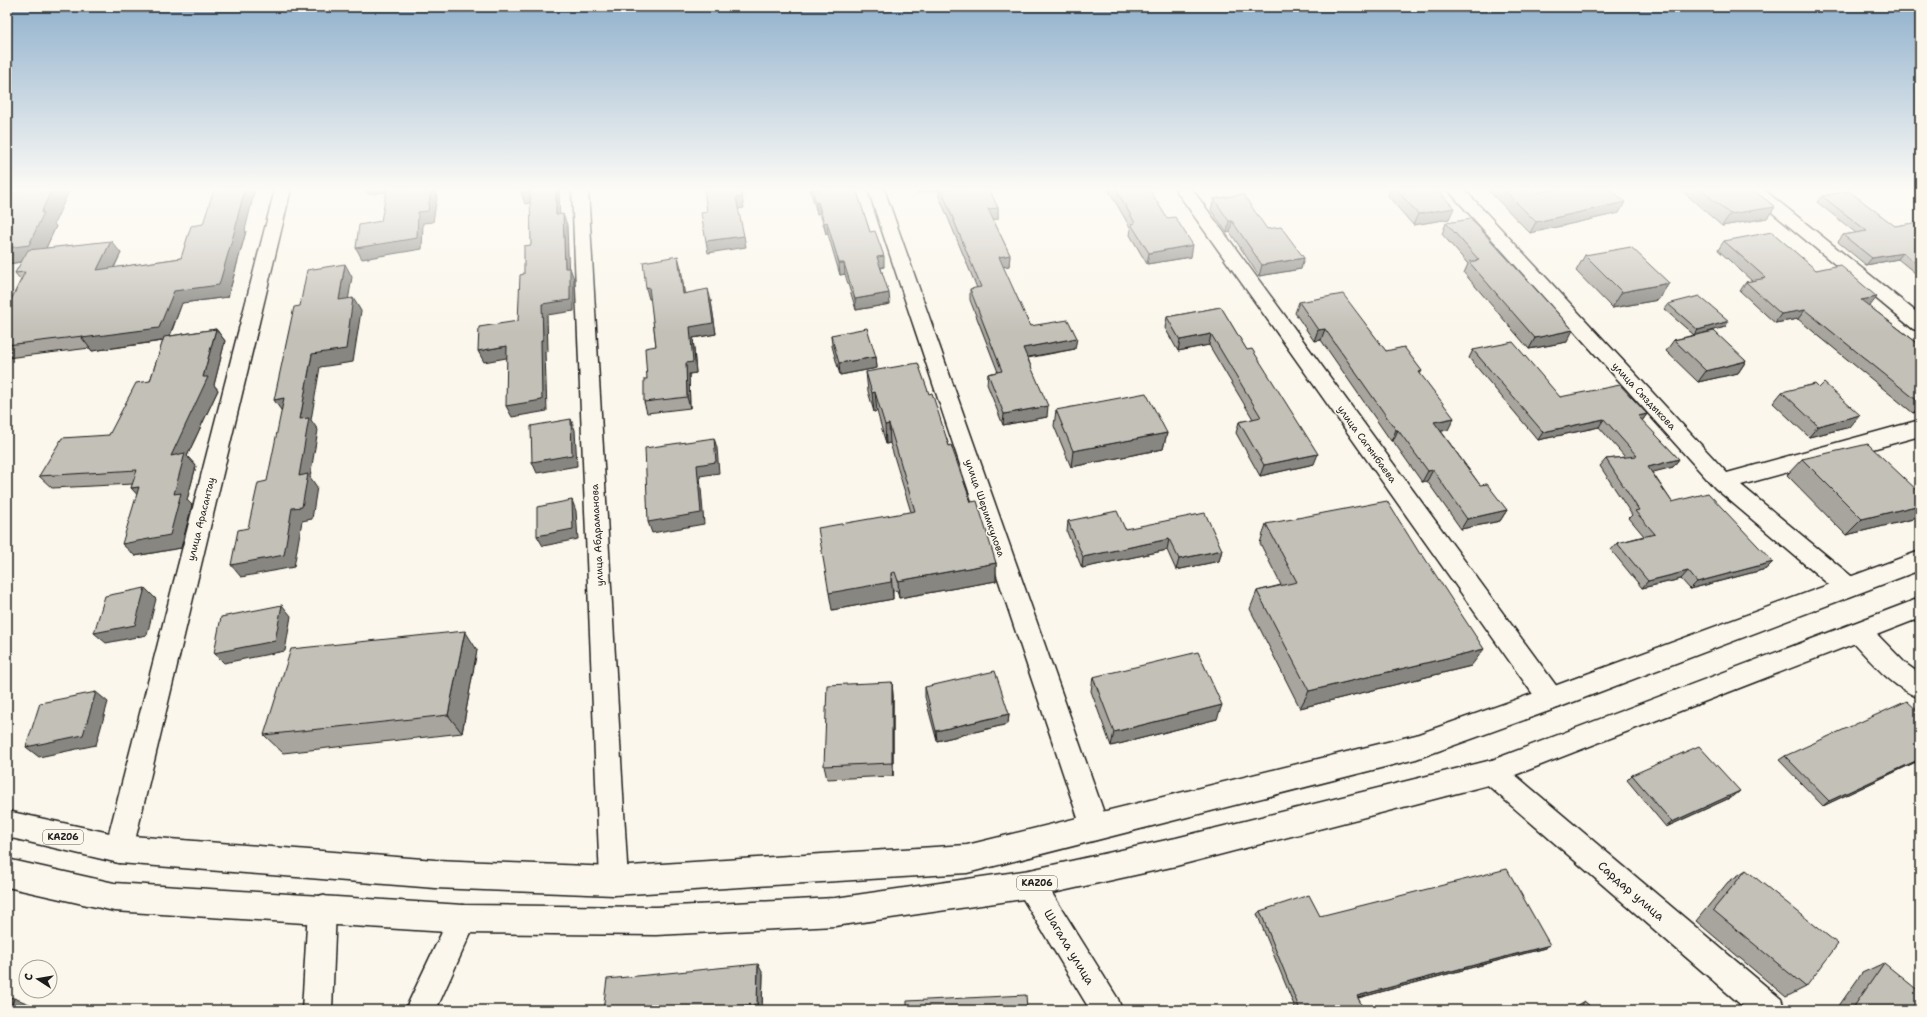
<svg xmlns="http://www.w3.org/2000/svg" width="1927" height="1017" font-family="'Shantell Sans',sans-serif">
	<rect width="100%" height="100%" fill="#fbf7ec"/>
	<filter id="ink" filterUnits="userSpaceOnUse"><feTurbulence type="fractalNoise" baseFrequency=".025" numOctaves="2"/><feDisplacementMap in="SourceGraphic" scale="8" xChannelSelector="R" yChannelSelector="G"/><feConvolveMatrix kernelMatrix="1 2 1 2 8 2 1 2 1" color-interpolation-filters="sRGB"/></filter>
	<g filter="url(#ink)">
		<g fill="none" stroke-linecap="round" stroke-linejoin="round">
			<defs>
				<g id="minor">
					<path d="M275,189h16l-158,660 -4,10 -10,4 -10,-4 -4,-10z"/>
					<path d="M572,189h16l40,692 -4,10 -10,4 -10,-4 -4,-10z"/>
					<path d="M868,189h16l225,638 -4,9 -10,4 -10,-4 -4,-9z"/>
					<path d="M1175,189h17l368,502 4,8 -4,8 -9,3 -9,-3z"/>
					<path d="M1447,189h17l263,284 193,-53v16l-179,49 115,95 4,7 -4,7 -8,3 -8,-3 -125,-106z"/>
					<path d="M1744,189h19l157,126v16l-7,-2z"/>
					<path d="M1859,622l9,3 38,39 14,10v24c-29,-11 -49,-37 -70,-59l-3,-7 3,-7z"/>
					<path d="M1492,760l9,3 280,236 4,11h-38l-264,-229 -4,-9 4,-9z"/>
					<path d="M1030,870l10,4 78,125 4,11h-32l-70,-116 -4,-10 4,-10z"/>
					<path d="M322,895l10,4 4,10 -4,101h-30l6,-101 4,-10z"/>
					<path d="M463,905l10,4 4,10 -41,91h-31l48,-101z"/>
				</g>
				<g id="highway">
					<path d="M1920,551v19l-360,137 -144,52 -449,114 -353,22 -179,-7 -316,-25 -112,-26v-26l112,24 316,25 179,7 353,-22 449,-110 133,-47z"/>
					<path d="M1920,598v20l-428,166 -316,82 -146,32 -195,28 -179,9 -193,-2 -349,-22 -107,-24v-28l107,24 349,22 193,2 179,-9 195,-28 146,-32 316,-78z"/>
				</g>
			</defs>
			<use href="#minor" stroke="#1c1c1c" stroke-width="3"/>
			<use href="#highway" stroke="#1c1c1c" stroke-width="3"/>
			<use href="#minor" fill="#fbf7ec" fill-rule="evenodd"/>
			<use href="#highway" fill="#fbf7ec" fill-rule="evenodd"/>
		</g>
		<g fill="#a8a59e" stroke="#1c1c1c">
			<path d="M810,189h46l14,43 14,35 -3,1 9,36 -34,6 -11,-36 -5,1 -12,-41h-2l-6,-21 -3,1z"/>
			<path d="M915,189h74l9,19v11h-5l17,36 -1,11 -6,1 27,59 45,23 -47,9 19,59 -44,8 -16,-41 1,-10 10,-2 -28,-72v-11l7,-1 -38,-92v-6l-22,3z"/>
			<path d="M1108,189h41l42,68 -44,7 -17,-29 1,-6z"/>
			<path d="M1390,189h47l12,30 -36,6 -25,-29z"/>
			<path d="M1487,189h46l4,4 88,9 -6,11 -89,20z"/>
			<path d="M1680,189h72l23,18 -8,11 -45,8z"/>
			<path d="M1822,196l73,30 25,-4v55l-22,-18 -32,6 -28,-23 5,-7 13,-2 -39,-31z"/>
			<path d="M7,197l47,27 2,2 -10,22 75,5 -7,15 67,-10 64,-28 1,1 -18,66 -46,6 -12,33 46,-7 9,12 -11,44 4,5 -31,66 9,10 -9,34 5,5 -11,43 -46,8 2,-62 -6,-6 2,-4 -81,4 -13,-12 70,-41 41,-54 13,-40 -71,10 -2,-3 -83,10v-50l14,-28 -6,-7 7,-11 -15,2z"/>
			<path d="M1214,199l53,30 37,29 -3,11 -42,7 -29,-44 -3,1 -16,-23z"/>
			<path d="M1446,223l121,119 -38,7 -65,-76 4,-9 -26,-30z"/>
			<path d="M1724,241l92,29 54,36h-1l51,39v66l-7,2 -115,-94 -23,4 -35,-32 6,-9 6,-1 -34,-31z"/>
			<path d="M1585,255l84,28 -11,17 -46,8 -36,-37z"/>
			<path d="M681,268l3,25 27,8 5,33 -23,4 3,35 -7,1 1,34 -43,5 -3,-11 3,-23 9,-33 -5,-47h-2z"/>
			<path d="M1299,302l123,69 -2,3 28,56 -7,1 39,54 27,25 -7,11 -39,8 -34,-48 -5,1 -29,-41h-2l-70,-101 -7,1 -19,-28z"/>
			<path d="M1668,304l57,23 -18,5 39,29 -8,12 -40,9 -32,-31 8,-11 20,-5 -30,-26z"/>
			<path d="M1221,307l93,157 -54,12 -24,-43 3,-11 14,-3 -44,-74 -31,6 -13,-23 2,-11z"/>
			<path d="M831,335l45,22 1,11 -37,7 -8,-29z"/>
			<path d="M1473,350l87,47 87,17 -5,7 37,38 -6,8 -21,5 20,30 94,67 -76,20 -9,-10 -39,9 -31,-38 6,-7 27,-7 -15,-18 3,-3 -32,-49 6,-7 19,-2 -26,-30 -61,13 -69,-82z"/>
			<path d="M866,372l63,22 42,108 25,61v18l-97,17 -2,-8 -4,1v8l-61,11 79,-98 -21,-69 -4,1 -9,-33 -3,1 -6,-21z"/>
			<path d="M1782,392l68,35 -41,10 -36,-34z"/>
			<path d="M1056,410l111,23 -4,16 -92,18 -17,-41z"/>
			<path d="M1802,459l118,34v19l-7,7 -67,16 -59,-60z"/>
			<path d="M1068,521l57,8 97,21 -3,11 -43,9 -9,-20 -85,18 -15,-36z"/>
			<path d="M1266,524l154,30 51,112 -171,42 -50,-99 7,-18 24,-6 -21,-42z"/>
			<path d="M477,650l-15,83 -179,20 -19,-18z"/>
			<path d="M1093,677l124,42 -106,27 -20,-55z"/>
			<path d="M892,682l1,14v80l-66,3 -3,-13z"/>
			<path d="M925,687l84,27 -1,10 -71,17 -12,-44z"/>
			<path d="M1785,756l135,4 -97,46 -44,-46z"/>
			<path d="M1632,775l102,21 -68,31 -39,-47z"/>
			<path d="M1746,870l60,117 -20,10 -90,-76 32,-39z"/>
			<path d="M1260,911l60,5 225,32 -187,50 6,12h-68l-39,-96z"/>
			<path d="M1884,963l36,47h-84l26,-37z"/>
			<path d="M763,974l-1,36h-159z"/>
			<path d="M1584,1001l10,9h-25z"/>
		</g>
		<g fill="#888681" stroke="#1c1c1c">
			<path d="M52,189h18l-16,35 2,2 -15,33 -34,5v-16l34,-35z"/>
			<path d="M245,189h10l-10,41 1,1 -18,66 -46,6 -14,37 -76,11 -10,-13 92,-47 63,-72z"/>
			<path d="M365,189h28l1,2 -26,3z"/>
			<path d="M431,189h3l3,7 -4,26 -10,1 -1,26 -60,10 -6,-11 62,-36z"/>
			<path d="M556,189h3l1,37 -4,-11z"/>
			<path d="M741,189l3,19 -6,1 -2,-11z"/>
			<path d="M917,189h22v1l-22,3z"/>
			<path d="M530,191l4,11 -9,2 -4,-11z"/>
			<path d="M818,202l2,11 -3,1 -1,-11z"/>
			<path d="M1625,202l-6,11 -89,20 6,-11z"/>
			<path d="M1775,207l-8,11 -45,8 8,-12z"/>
			<path d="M998,208v11l-10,1v-11z"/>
			<path d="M1454,208l-5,11 -36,6 5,-11z"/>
			<path d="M563,214l4,11 2,55 -4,-12z"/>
			<path d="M1229,221h3l-2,11 -3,1z"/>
			<path d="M827,222l1,12h-2l-2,-11z"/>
			<path d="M744,236l2,11 -38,6 -2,-12z"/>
			<path d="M111,241l10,12 -15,29 -9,-12z"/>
			<path d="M1193,245l-2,12 -44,7 2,-11z"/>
			<path d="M1903,253l-5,6 -32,6 6,-7z"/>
			<path d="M1010,255l-1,11 -11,1 1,-10z"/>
			<path d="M678,256l3,12 5,37 -3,-11z"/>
			<path d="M884,256v11l-6,1 -1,-11z"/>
			<path d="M1304,258l-3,11 -42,7 3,-11z"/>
			<path d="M839,263h5l1,11 -5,1z"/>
			<path d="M345,264l7,13 -6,36 -7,-13z"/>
			<path d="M570,268l4,11v32l-27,4 1,36 -3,1 2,59 -35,6 -6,-11 35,-66 1,-36z"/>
			<path d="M1669,283l-11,17 -46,8 10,-16z"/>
			<path d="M649,287l4,11 -4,1 -3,-11z"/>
			<path d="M708,289l3,12 5,33 -23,4 3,35 -7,1 1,34 -3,-11 -1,-34 4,-36z"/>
			<path d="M889,293l1,11 -34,6 -1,-11z"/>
			<path d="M1877,297l-7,9 -16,3 7,-9z"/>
			<path d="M353,298l8,13 -8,51 -33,5 -9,53 7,10 -8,47 7,10 -5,32 -10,2 -8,46 -53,10 -10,-12 68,-89 1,-57 12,-65z"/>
			<path d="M1805,310l-7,9 -23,4 6,-9z"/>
			<path d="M1729,321l-4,6 -31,9 4,-6z"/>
			<path d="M216,329l9,12 -11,44 4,5 -31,66 9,10 -9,34 5,5 -11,43 -46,8 -13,-12 52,-50 -3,-38 32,-79z"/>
			<path d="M1325,329l-4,11 -7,1 4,-11z"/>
			<path d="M1573,330l-6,12 -38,7 6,-11z"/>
			<path d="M1211,334l-2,11 -31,6 2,-11z"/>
			<path d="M1077,338l-2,11 -52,9v-10z"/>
			<path d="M507,346l5,11 -28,5 -6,-11z"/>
			<path d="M876,357l1,11 -37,7 -1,-12z"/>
			<path d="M1746,361l-8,12 -40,9 8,-11z"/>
			<path d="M875,392l2,19 -3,1 -2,-19z"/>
			<path d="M284,398l-1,15 -9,-13z"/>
			<path d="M1048,406l-1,11 -44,8 1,-11z"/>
			<path d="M1920,406v5l-7,2z"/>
			<path d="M1647,414l-6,8 -3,-6z"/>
			<path d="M1860,415l-10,12 -41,10 9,-11z"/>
			<path d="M1454,418l-6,12 -19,3 5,-11z"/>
			<path d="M571,419l4,11 2,36 -40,7 -5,-11z"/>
			<path d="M1604,419l-5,8 -61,13 5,-8z"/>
			<path d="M889,424l1,19 -4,1 -1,-19z"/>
			<path d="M1396,430h2l-5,11h-2z"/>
			<path d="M1167,433l-4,16 -92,18 2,-16z"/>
			<path d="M714,438l3,10 2,25 -19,3 4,48 -52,9 -4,-11 49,-57z"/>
			<path d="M1318,454l-4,10 -54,12 4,-11z"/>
			<path d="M1679,459l-6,8 -31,8 6,-8z"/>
			<path d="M1433,470l-6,11 -5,1 6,-11z"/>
			<path d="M139,487l4,14 -12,-13z"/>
			<path d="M572,500l4,11 2,28 -35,7 -6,-10z"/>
			<path d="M1920,505v7l-7,7 -67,16 16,-16z"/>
			<path d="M1507,510l-7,11 -39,8 6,-10z"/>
			<path d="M1169,539l-2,11 -85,18 1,-11z"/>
			<path d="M1222,550l-3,11 -43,9 3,-11z"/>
			<path d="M1773,562l-7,7 -76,20 7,-7z"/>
			<path d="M996,563v18l-97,17 -1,-17z"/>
			<path d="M1688,571l-7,8 -39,9 6,-7z"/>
			<path d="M891,573l2,26 -61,11 -3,-17z"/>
			<path d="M145,588l11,11 -9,36 -41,8 -12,-10z"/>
			<path d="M282,605l9,11 -6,35 -61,12 -10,-10z"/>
			<path d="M465,631l12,19 -15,83 -14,-18z"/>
			<path d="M1484,649l-13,17 -171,42 9,-17z"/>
			<path d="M892,682l1,14v80l-1,-13z"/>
			<path d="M96,692l12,10 -12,43 -57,12 -13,-10z"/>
			<path d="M1222,705l-5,14 -106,27 3,-14z"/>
			<path d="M1009,714l-1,10 -71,17 -1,-10z"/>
			<path d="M1920,759v1l-97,46 6,-5z"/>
			<path d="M1740,791l-6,5 -68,31 6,-5z"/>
			<path d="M1550,945l-5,3 -191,51 3,-3z"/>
			<path d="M758,964l5,10 -1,36h-2l-3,-6z"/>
			<path d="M14,998l23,9 -1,3h-26z"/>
		</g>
		<g fill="#c3c0b8" stroke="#1c1c1c">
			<path d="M19,189h33l-11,24 3,-1 -15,33 -22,3v-51l2,-3 8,-1z"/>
			<path d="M214,189h31l-8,30h1l-19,66 -45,6 -15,37 -77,10 1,-2 -76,9v-37l18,-36 -10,1 13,-23 83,-9 -14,29 84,-12 10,-32 12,-2z"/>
			<path d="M387,189h44l-3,22 -10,1 -1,26 -61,10 3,-23 22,-4z"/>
			<path d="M521,189h35v26l7,-1 2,54h5v32l-28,4 1,36h-2l1,60 -36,6 1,-60 -29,5 1,-24 39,-6 2,-46 4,-1v-28l7,-1 -1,-54 -9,2z"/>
			<path d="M704,189h37l1,8 -6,1 8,38 -38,5 -5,-28 6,-1z"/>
			<path d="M812,189h44l14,43 5,-1 9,25 -7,1 12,36 -34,6 -11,-36h-5l-12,-41 -3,1 -6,-21 -2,1z"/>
			<path d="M941,189h48l9,19 -10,1 22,46 -11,2 31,69 38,-6 9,18 -54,10 25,58 -44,8 -16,-40 14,-3 -32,-82 11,-2z"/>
			<path d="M1116,189h33l18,29 8,-1 18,28 -44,8 -18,-29 4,-1z"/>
			<path d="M1396,189h41l17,19 -36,6z"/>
			<path d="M1503,189h30l4,4 17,-4h56l15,13 -89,20z"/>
			<path d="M1700,189h52l23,18 -45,7z"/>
			<path d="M1849,191l46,35 25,-4v44l-17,-13 -31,5 -29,-23 24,-4 -45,-35z"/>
			<path d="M1243,194l24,35 14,-2 23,31 -42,7 -30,-44h-3l-15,-22z"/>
			<path d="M1471,219l102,111 -38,8 -66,-76 10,-2 -33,-37z"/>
			<path d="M1772,232l44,38 24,-5 37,32 -16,3 59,45v58l-115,-93 -24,4 -35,-32 20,-4 -42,-37z"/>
			<path d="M1631,247l38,36 -47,9 -37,-37z"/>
			<path d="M678,256l5,38 25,-5 5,34 -23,4 3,35 -7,1 1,34 -43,5v-23h3l-2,-31 11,-2 -7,-59 -3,1 -3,-26z"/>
			<path d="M345,264l-6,36 14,-2 -7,51 -34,5 -12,65 9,-1 -10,58 9,-2 -6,33 -10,1 -8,47 -53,10 7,-35 10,-2 10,-45 9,-2 17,-83 -10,2 20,-93 6,-1 7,-36z"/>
			<path d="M1343,294l43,57 18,-4 18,24 -3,1 35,46 -20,4 46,63 7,-1 20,26 -40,9 -34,-49 -5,1 -30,-41h-2l-71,-101 -7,1 -19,-28z"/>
			<path d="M1699,296l30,25 -31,9 -30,-26z"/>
			<path d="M1221,307l26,43 5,-1 66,105 -54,11 -25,-43 22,-5 -50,-83 -31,6 -13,-23z"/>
			<path d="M867,328l9,29 -37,6 -8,-28z"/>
			<path d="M216,329l-13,48h5l-37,79 14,-3 -11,41 7,-1 -11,42 -48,9 17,-57 -8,1 6,-18 -98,6 23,-38 47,-3 27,-52 14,-2 14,-44z"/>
			<path d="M1714,331l32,30 -40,10 -32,-31z"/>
			<path d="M1513,342l47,55 60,-12 27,29 -9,2 41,43 -31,8 24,35 36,-9 65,69 -76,20 -9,-11 -40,10 -31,-38 38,-9 -20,-23 4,-1 -33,-51 31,-3 -33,-37 -61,13 -70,-82z"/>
			<path d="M918,363l11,31 3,-1 17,53 2,-1 20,57 6,-1 19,62 -98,18 -3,-9 -4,1v9l-62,11 -11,-65 97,-17 -26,-87 -4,1 -10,-33 -3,1 -6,-21z"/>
			<path d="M1824,383l36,32 -42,11 -36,-34 33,-8 4,4z"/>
			<path d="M1146,393l21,40 -94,18 -17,-41z"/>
			<path d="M571,419l1,36 -40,7 -1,-36z"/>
			<path d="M714,438l2,24 -19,3 4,48 -53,9 -3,-74z"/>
			<path d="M1868,444l52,49v12l-58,14 -60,-60z"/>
			<path d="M572,500l1,29 -36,7v-29z"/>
			<path d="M1387,501l33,53h2l62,95 -175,42 -52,-100 40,-9 -31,-58z"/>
			<path d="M1117,511l8,18 80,-16 17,37 -43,9 -10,-20 -86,18 -15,-36z"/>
			<path d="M145,588l-10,37 -41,8 11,-37z"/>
			<path d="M282,605l-7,36 -61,12 7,-36z"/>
			<path d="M465,631l-17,84 -184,20 27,-86z"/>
			<path d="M1198,652l24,53 -108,27 -21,-55z"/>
			<path d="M995,671l14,43 -73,17 -11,-44z"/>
			<path d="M892,682v81l-68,3 3,-81z"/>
			<path d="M96,692l-13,43 -57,12 14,-44z"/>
			<path d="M1907,701l13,12v46l-91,42 -44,-45z"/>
			<path d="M1699,746l41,45 -68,31 -40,-47z"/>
			<path d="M1507,869l43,76 -193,51 7,14h-64l-40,-99 49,-16 11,21z"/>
			<path d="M1746,870l92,74 -32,43 -93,-77z"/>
			<path d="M1884,963l36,29v18h-64l-3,-2z"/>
			<path d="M758,964l-1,40 -60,6h-94l4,-31z"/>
			<path d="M1026,995l1,15h-120v-9z"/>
			<path d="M7,997l7,1 -4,12h-3z"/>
			<path d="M1584,1001l10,9h-17z"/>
		</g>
	</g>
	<linearGradient id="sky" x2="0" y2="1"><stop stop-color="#91b1cd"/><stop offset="0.57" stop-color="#fdfbf6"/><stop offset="1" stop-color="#fdfbf6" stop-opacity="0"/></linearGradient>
	<rect width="1927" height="332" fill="url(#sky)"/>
	<g text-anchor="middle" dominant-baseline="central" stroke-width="3" stroke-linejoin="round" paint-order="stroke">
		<g fill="#fbf7ec" stroke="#5f5e5a" stroke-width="1">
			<rect x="43" y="830" width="40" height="14" rx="3"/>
			<rect x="1017" y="876" width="40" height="14" rx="3"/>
		</g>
		<g font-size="9" font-weight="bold" fill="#1c1c1c">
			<text x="63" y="837">KАZ06</text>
			<text x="1037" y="883">KАZ06</text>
		</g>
		<g font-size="10" fill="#1c1c1c" stroke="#fbf7ec">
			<text transform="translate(1644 396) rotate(47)">улица Сыздыкова</text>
			<text transform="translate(1367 444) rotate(54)">улица Сагынбаева</text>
			<text transform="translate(985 508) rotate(71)">улица Шеримкулова</text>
			<text transform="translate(201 519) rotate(-76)">улица Арасантау</text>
			<text transform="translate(597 535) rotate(-93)">улица Абдраманова</text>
		</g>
		<g font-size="12" fill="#1c1c1c" stroke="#fbf7ec">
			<text transform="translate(1631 891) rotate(41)">Сардар улица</text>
			<text transform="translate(1069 947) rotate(59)">Шагала улица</text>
		</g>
	</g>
	<rect width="1927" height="1017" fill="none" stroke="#fbf7ec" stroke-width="24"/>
	<rect x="12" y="12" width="1903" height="993" fill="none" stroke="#1c1c1c" stroke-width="1.5" filter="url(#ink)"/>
	<g transform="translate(38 979) rotate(282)"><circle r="19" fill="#fbf7ec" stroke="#a29f99"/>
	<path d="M0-3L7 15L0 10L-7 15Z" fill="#1c1c1c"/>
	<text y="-6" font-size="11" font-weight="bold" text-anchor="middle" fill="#1c1c1c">С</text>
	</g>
</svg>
